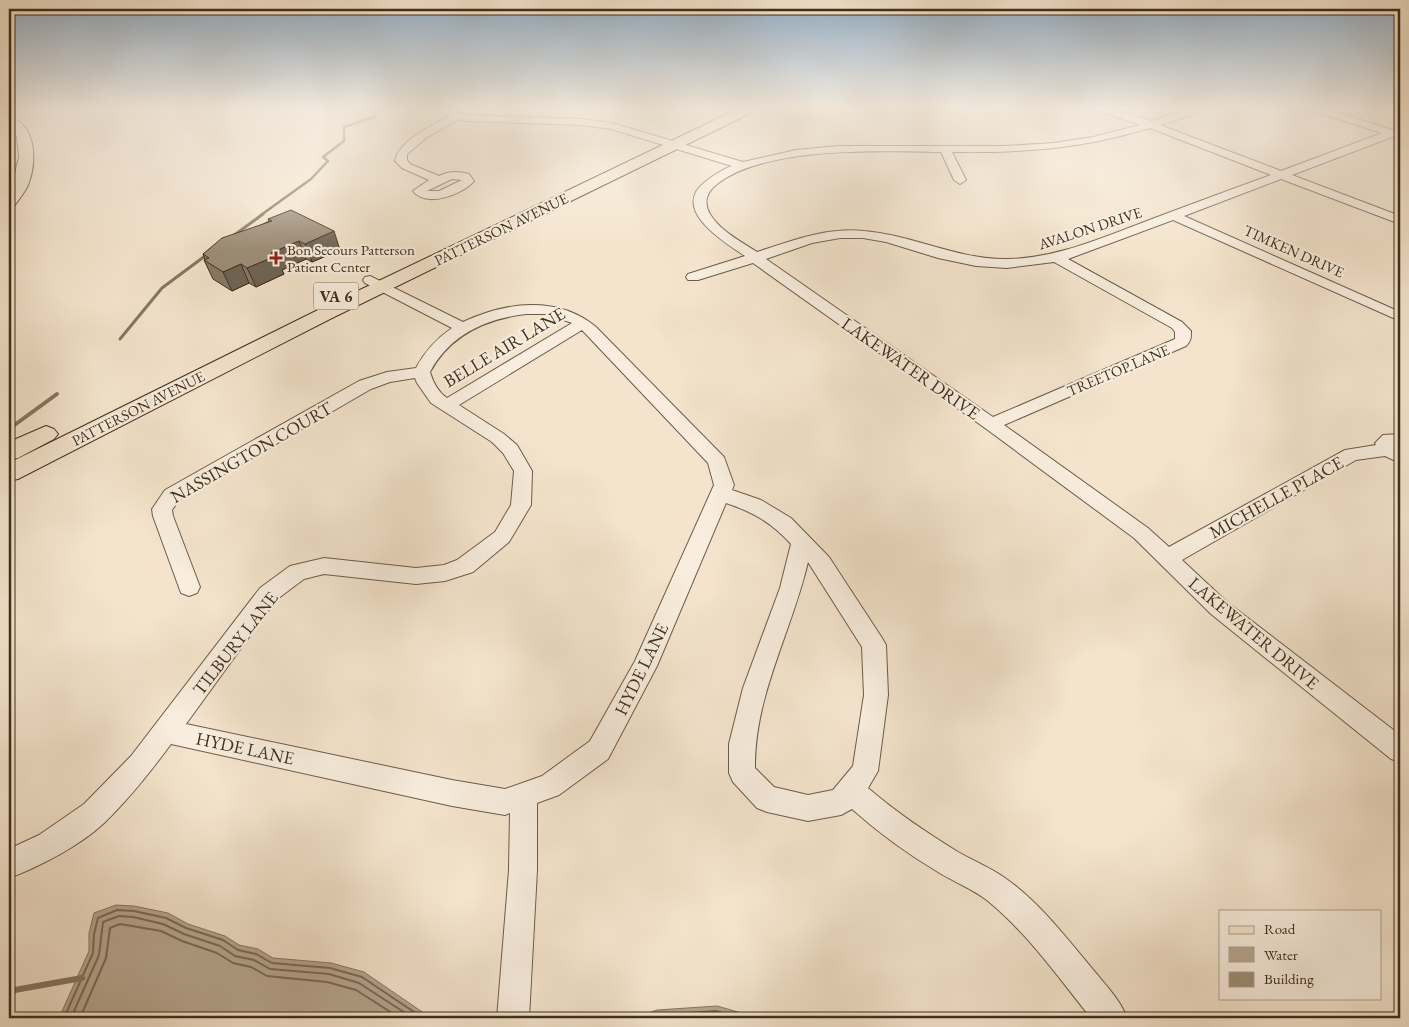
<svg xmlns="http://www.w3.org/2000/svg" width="1409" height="1027" font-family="'EB Garamond',serif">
	<rect width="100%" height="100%" fill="#f4e4cd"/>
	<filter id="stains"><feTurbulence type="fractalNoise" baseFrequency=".004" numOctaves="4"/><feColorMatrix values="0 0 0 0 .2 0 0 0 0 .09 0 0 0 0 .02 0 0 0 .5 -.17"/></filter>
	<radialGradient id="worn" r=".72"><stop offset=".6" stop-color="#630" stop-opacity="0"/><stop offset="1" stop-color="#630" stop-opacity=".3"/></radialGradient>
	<g fill="#b6a690" stroke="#867661">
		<path d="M116,905l18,1 34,7 20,11 37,12 14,9 19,4 15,9 58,5 33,9 67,46h-372l30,-67v-18l5,-20z"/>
		<path d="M717,1006l42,12h-134l12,-1 20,-7z"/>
	</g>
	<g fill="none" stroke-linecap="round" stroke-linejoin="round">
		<g stroke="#7a6a56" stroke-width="2">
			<path d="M64,1018l29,-65 1,-19 4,-16 19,-8 17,1 32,7 20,10 37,12 15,10 18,4 16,9 58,5 32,9 61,41"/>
			<path d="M71,1018l28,-63 4,-33 16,-6 14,1 30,7 21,10 36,12 15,10 19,4 16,9 59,5 30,9 54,35"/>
			<path d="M80,1018l26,-60 4,-30 10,-4 41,7 21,10 35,12 16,10 18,4 16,9 60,6 29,8 44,28"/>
			<path d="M649,1018l9,-3 58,-4 25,7"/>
		</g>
		<path stroke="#867661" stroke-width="2.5" d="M261,215l50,-36 17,-18 -5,-4 21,-16v-14l30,-10 4,-6 -10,-4"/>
		<g stroke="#867661" stroke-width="3">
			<path d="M233,236l30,-22"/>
			<path d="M120,339l42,-51 47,-35"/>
		</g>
		<path stroke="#867661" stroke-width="4" d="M9,429l48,-35"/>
		<path stroke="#867661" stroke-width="6" d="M9,991l73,-13"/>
		<defs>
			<g id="minor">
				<path d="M437,107c11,0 18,5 29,8l115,4 31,4 131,39 53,-12 43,-4h167l48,-3 39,-6 47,-12 -47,-16 -1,-2h15l44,14 47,-14h15l-1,2 -52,16 121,46 101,-38 -76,-24 -1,-2h15l72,23 8,-3v11l-8,-1 -100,38 108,41v8l-119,-45 -97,37 216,96v9l-227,-101 -105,39 114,63 9,9c0,7 0,10 -5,15l-182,79 144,103 21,19 176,-97 31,-5 -1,-2 8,-8 17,-1v12l-5,-1 5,4v14l-15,-7 -29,4 -174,100 45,42 173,133v27l-9,-3 -180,-145 -77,-76 -149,-110 -232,-165 -55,17h-10l-2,-3 2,-3 57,-18c-21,-14 -75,-47 -40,-74 9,-7 16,-12 27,-16l-121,-37 -30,-4 -115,-4 -7,-2 -33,19 -19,16v6l3,4 29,12c10,-5 19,-5 30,-2l5,7c-12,14 -48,27 -61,10l16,-11 -27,-12 -7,-7c3,-20 37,-35 54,-45zM1150,128l121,47c-44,16 -88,32 -132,49 -43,16 -84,34 -131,35 -50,1 -95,-24 -144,-28 -38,-4 -72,10 -107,21 -15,-10 -37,-21 -47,-38 -7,-12 -3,-22 7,-30 49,-38 163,-33 224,-32l13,28 6,4 6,-4 -14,-28c71,1 129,-3 198,-24zM452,179l10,1 -23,11h-12zM840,238h23l23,4 52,16 38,8 31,2 47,-6 118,66 3,4v7l-182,78 -227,-158 46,-16z"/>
				<path d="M370,276l93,46c42,-20 95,-27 133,5l128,130 10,28 -2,5 29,10 30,18 38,39 53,81 4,7 2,50 -10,76 -10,17c28,24 59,45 90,64 16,9 33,16 47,26 33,23 59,57 85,88 13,16 30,33 37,52h-36c-33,-41 -63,-84 -103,-117 -15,-12 -34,-19 -50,-29 -30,-18 -59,-39 -86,-63l-11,6 -33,6 -41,-9 -10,-4 -24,-26 -4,-9v-29l14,-56 37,-100 11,-44c-19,-21 -38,-32 -65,-41l-69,163 -49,93 -49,36 -22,8v67l-8,148h-32l12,-148 1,-57 -5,2 -53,-9 -281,-62c-20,27 -42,55 -67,79 -23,22 -65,44 -95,55v-29l30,-14 45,-31 47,-48 129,-168 30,-22 34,-8 92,10 28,-3 13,-5 38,-28 16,-27 3,-34 -11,-18 -11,-11 -61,-39 -14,-20 -2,-5 -25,4 -19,7 -192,111 -7,10 1,6 27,71 -3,6 -8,3 -8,-3 -28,-77 -1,-7 13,-19 194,-109 28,-9 29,-4c9,-17 20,-29 36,-40l-87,-45 -2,-3 2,-3zM526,314h20l26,9 -125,75c-9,-6 -14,-16 -17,-26 20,-37 55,-53 96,-58zM582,330l126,133 6,22 -79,176 -45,80 -48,35 -37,13 -53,-9 -266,-56 90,-124 28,-21 20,-5 92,10 29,-3 28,-9 36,-30 22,-37 1,-34 -15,-26 -13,-11 -45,-29zM808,562l54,85 2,48 -11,71 -20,24 -25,5 -34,-8 -19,-19c-1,-72 37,-137 53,-206z"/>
			</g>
			<g id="major">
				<path d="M742,107h17l-2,3 -425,208 -314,161 -9,2v-18l309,-153z"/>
				<path d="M9,117c28,7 28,46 19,68 -3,7 -9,14 -13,20l-6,2v-17l3,-5 7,-28 -2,-20 -8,-10z"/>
				<path d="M46,426l8,3 4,5 -4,5 -36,19 -9,2v-18z"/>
			</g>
		</defs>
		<use href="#minor" stroke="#6c5c48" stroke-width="2"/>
		<use href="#major" stroke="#3f2f1b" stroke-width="2"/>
		<use href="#minor" fill="#f8edde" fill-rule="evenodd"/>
		<use href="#major" fill="#f4e4cd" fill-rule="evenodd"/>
	</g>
	<path fill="#877967" stroke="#3f2f1b" d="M268,219l72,31 -28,12 -6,-3 -24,11 2,4 -28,13 -7,-4 -17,8 -19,-12 -9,-19h1l-2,-6 66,-33z"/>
	<g fill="#6e6354" stroke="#3f2f1b">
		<path d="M334,231l6,19 -28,12 -7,-18z"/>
		<path d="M299,241l7,18 -24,11 2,4 -28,13 -9,-19 24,-15z"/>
		<path d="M241,264l8,19 -17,8 -9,-19z"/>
	</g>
	<path fill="#9d8d78" stroke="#3f2f1b" d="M291,210l43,21 -29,13 -6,-3 -28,12 5,3 -29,12 -6,-4 -18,8 -19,-12 5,-2 -6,-4 19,-16 50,-17 -4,-2z"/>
	<linearGradient id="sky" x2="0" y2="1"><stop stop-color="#94aec5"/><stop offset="0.43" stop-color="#faf3e8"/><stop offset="1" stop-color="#faf3e8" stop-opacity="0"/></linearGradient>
	<rect width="1409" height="251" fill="url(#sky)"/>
	<path fill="#8f2418" stroke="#f8edde" stroke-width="2" d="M273.5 250.5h5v5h5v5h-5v5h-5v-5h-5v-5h5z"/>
	<g text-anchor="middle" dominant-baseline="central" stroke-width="4.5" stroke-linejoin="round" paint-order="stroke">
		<g font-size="15" fill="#3f2f1b" stroke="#f8edde">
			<text transform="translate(1090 228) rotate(-18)">AVALON DRIVE</text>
			<text transform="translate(501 229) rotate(-26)">PATTERSON AVENUE</text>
			<text transform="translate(1294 251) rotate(24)">TIMKEN DRIVE</text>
			<text transform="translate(1118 370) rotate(-23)">TREETOP LANE</text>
			<text transform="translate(138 408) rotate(-27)">PATTERSON AVENUE</text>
		</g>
		<g font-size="15" fill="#3f2f1b" stroke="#f8edde" text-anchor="start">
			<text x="287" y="249">Bon Secours Patterson<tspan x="287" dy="17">Patient Center</tspan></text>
		</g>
		<rect fill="#f8edde" stroke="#766856" stroke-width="1" x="313.5" y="282.5" width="45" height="27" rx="4"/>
		<g font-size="16" font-weight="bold" fill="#3f2f1b">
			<text x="336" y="296">VA 6</text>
		</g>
		<g font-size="18" fill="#3f2f1b" stroke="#f8edde">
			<text transform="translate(504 347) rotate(-31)">BELLE AIR LANE</text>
			<text transform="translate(911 368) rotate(35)">LAKEWATER DRIVE</text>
			<text transform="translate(251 452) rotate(-30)">NASSINGTON COURT</text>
			<text transform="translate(1276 497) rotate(-29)">MICHELLE PLACE</text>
			<text transform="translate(1254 633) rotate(40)">LAKEWATER DRIVE</text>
			<text transform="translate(235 643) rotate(-52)">TILBURY LANE</text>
			<text transform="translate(641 669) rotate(-64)">HYDE LANE</text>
			<text transform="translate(245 748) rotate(12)">HYDE LANE</text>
		</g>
	</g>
	<rect width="1409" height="1027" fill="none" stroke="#f4e4cd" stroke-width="30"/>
	<rect x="10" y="10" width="1389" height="1007" fill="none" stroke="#3f2f1b" stroke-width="2.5"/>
	<rect x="15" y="15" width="1379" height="997" fill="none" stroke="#3f2f1b"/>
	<rect x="1219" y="910" width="162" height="90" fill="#f8edde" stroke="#aea190"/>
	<rect x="1229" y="926" width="25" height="8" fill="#f4e4cd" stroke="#aea190"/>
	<text x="1264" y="934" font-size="15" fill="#3f2f1b">Road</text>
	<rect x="1229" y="947" width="25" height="15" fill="#b6a690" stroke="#aea190"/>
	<text x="1264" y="960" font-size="15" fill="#3f2f1b">Water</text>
	<rect x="1229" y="972" width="25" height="15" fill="#9d8d78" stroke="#aea190"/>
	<text x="1264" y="984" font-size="15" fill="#3f2f1b">Building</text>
	<rect width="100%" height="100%" filter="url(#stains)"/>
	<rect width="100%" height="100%" fill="url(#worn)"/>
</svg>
